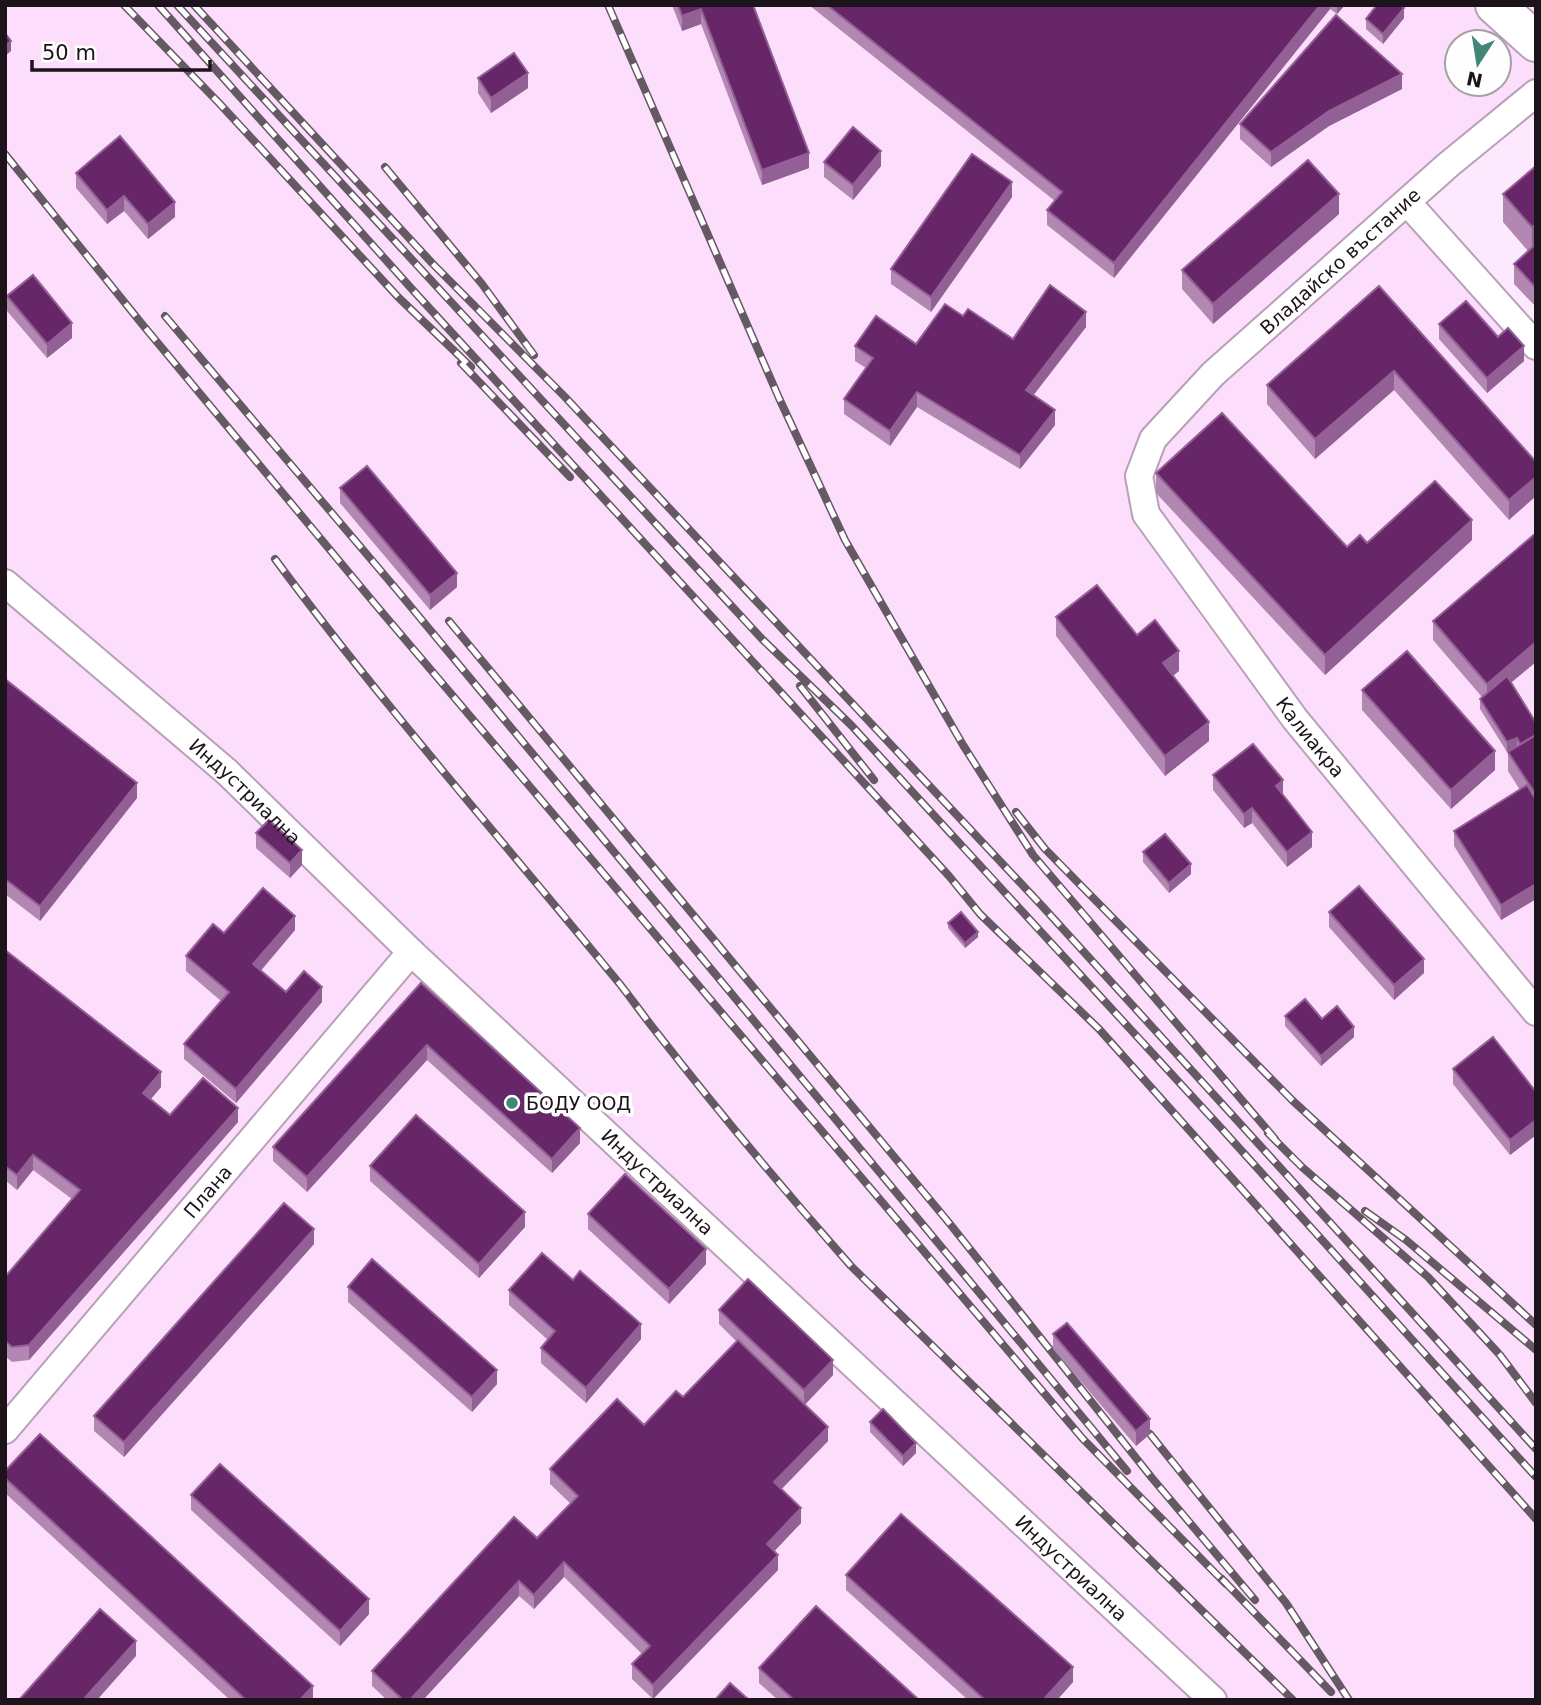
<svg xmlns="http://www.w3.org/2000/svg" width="1541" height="1705" font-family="'DejaVu Sans',sans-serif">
	<rect width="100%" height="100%" fill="#fde9fd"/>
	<path fill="#fcddfb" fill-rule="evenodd" d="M5,5h1531v88l-129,109 129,144v1354h-1531zM1457,42h42v42h-42z"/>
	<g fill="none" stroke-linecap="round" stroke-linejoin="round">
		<defs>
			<g id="street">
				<path id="s1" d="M1536,93l-88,72 -235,209 -60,65 -14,37 7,38 149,205 241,293"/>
				<path d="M1407,202l129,144"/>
				<path id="s2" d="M5,583l222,189 184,180 802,748"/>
				<path id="s3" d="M5,1430l406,-478"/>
			</g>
			<path id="secondary" d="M1495,5l41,37"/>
		</defs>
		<use href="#street" stroke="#b8a0b8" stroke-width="30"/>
		<use href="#secondary" stroke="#b8a0b8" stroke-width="42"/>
		<use href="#street" stroke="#fff" stroke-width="26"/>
		<use href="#secondary" stroke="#fff" stroke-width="38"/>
		<defs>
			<g id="rail">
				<path d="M124,5l95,98 179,194 73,70"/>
				<path d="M158,5l252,282 539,589 31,38 119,115 437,490"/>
				<path d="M177,5l586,635 88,85 371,404 314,348"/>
				<path d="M194,5l238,258 133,134 478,510 493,542"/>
				<path d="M608,5l171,393 66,142 118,205 70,110 242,284"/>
				<path d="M5,154l137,170 233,280 708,835 143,145"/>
				<path d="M385,167l97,117 52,71"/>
				<path d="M165,316l232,274 730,881"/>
				<path d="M461,363l109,114"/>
				<path d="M275,559c108,146 229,283 344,424 12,15 23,31 35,46 63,81 129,160 197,237l442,434"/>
				<path d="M449,621l501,603 202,254 103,122"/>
				<path d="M800,686l74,94"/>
				<path d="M1016,812l29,37 247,251 244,225"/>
				<path d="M1268,1133l34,34 126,110 72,78 36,48"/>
				<path d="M1365,1211l41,29 130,110"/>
				<path d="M1150,1434l136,169 63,97"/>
				<path d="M1222,1579l109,113"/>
			</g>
		</defs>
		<use href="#rail" stroke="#655964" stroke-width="8"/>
		<use href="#rail" stroke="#fefefe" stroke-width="5" stroke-dasharray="16" stroke-linecap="butt"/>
	</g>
	<g fill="#b288b2">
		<path d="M672,5h81l56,163 -47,17 -61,-161 -19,7z"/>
		<path d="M809,5h536l-8,9 -7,-5 -216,269 -67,-53v-15l8,-9z"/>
		<path d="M1404,18l-21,26 -17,-15v-10z"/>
		<path d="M478,78l50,10 -37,25 -13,-20z"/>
		<path d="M1402,89l-73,37 -58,41 -31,-28v-15z"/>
		<path d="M824,162l57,4 -28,34 -29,-23z"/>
		<path d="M1536,166v141l-22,-23v-20l14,-13 -25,-29v-28z"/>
		<path d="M76,173l99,44 -27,22 -24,-28 -17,13 -31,-36z"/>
		<path d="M1012,197l-81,115 -40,-28v-15z"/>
		<path d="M1339,214l-126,110 -31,-35v-19z"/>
		<path d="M1379,286l157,176 -27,58 -115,-130 -79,69 -48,-55v-19z"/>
		<path d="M7,296l65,42 -25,20 -40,-47z"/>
		<path d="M963,316l50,23 73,-12 -53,68 22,30 -35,44 -103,-62 -27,39 -46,-32v-15l22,-31 -11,-7v-15l61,-2z"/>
		<path d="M1439,324l59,13 26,24 -37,32 -48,-54z"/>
		<path d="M1156,473l191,74 125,-7 -147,135 -169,-182z"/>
		<path d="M340,488l117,99 -27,23 -90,-107z"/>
		<path d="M1056,617l81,18 42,36 -6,5 36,65 -44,35 -109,-140z"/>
		<path d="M1433,621l78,62 25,40v176l-35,21 -47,-74v-15l66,-41 -12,-19v-19h-1l-27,-43v-10l2,-2 -49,-57z"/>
		<path d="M5,679l132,119 -97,123 -35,-27z"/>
		<path d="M1362,690l133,80 -44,39 -89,-99z"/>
		<path d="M1213,775l70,20 29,52 -25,20 -35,-44 -8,5 -31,-38z"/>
		<path d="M256,833l46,32 -12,13 -34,-30z"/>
		<path d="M1143,852l48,22 -22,19 -26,-31z"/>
		<path d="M1329,912l95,61 -30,27 -65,-73z"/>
		<path d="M948,923l30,14 -13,11 -17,-20z"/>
		<path d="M295,930l-34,41 25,21 36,10 -86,101 -52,-44v-15l37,-43 -35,-30v-15l38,-23z"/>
		<path d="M5,950l156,137 -10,12 19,16 68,7 -209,238 -17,2 -7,-6v-79l67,-78 -39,-29 -16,20 -12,-10z"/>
		<path d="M421,983l159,160 -28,30 -125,-113 -120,132 -34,-31v-14z"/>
		<path d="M1285,1016l37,3 32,18 -33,29 -36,-40z"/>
		<path d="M1453,1069l83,23v43l-26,20 -57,-71z"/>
		<path d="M370,1166l155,61 -46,51 -109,-97z"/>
		<path d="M588,1214l118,50 -37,40 -81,-75z"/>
		<path d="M314,1244l-190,213 -30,-26v-15z"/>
		<path d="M573,1280l68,59 -55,64 -45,-40v-15l7,-8 -39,-35v-15z"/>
		<path d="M348,1287l149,97 -25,28 -124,-110z"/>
		<path d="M719,1310l114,65 -28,30 23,36 -47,48 20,34 -27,28 4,19 -125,129 -21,-20v-15l10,-10 -78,-77 -30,32 -15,-13 -96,104h-36l-15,-14v-15l165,-133 34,-34 -21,-20v-15l94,-44 39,-28 54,-55 -18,-18z"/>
		<path d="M1053,1334l97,100 -14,12 -83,-97z"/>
		<path d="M870,1422l46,31 -13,13 -33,-34z"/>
		<path d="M5,1471l308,229h-83l-225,-207z"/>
		<path d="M191,1495l178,119 -29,32 -149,-136z"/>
		<path d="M846,1575l227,107 -16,18h-89l-122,-110z"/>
		<path d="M759,1668l160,32h-141l-19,-17z"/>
	</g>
	<g fill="#936095">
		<path d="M1320,5h10v4l-216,269v-15z"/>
		<path d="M1337,5h8l-8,9z"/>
		<path d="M1404,8v10l-21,26v-10z"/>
		<path d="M701,9v15l-19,7v-15z"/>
		<path d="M11,41v10l-6,5v-10z"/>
		<path d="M528,73v15l-37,25v-15z"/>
		<path d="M1402,74v15l-73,37 -58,41v-15l58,-41z"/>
		<path d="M881,151v15l-28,34v-15z"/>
		<path d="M809,153v15l-47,17v-15z"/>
		<path d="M1012,182v15l-81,115v-15z"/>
		<path d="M1339,194v20l-126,110v-20z"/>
		<path d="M124,196v15l-17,13v-14z"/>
		<path d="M175,202v15l-27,22v-15z"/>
		<path d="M1536,224v29l-4,3v-29z"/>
		<path d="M1086,312v15l-60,78v-15z"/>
		<path d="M72,323v15l-25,20v-14z"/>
		<path d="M1524,346v15l-37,32v-15z"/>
		<path d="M1394,371v19l-79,69v-20z"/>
		<path d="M917,392v15l-27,39v-15z"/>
		<path d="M1055,410v15l-35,44v-14z"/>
		<path d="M1536,477v19l-27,24v-20z"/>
		<path d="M1472,520v20l-147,135v-20z"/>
		<path d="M457,573v14l-27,23v-15z"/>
		<path d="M1536,642v20l-49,41v-19z"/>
		<path d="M1179,651v20l-16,12v-20z"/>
		<path d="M1209,722v19l-44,35v-20z"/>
		<path d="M1517,738v10l-10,4v-10z"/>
		<path d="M1495,751v19l-44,39v-19z"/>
		<path d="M1283,780v15l-7,-9z"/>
		<path d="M137,783v15l-97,123v-15z"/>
		<path d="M1252,808v15l-8,5v-14z"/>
		<path d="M1312,832v15l-25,20v-15z"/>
		<path d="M302,850v15l-12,13v-15z"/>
		<path d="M1191,864v10l-22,19v-10z"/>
		<path d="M1536,884v15l-35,21v-15z"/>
		<path d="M295,916v14l-42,49v-15z"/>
		<path d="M978,932v5l-13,11v-5z"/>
		<path d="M1424,959v14l-30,27v-15z"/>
		<path d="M322,987v15l-86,101v-14z"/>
		<path d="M1354,1027v10l-33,29v-10z"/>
		<path d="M427,1045v15l-120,132v-15z"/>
		<path d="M161,1072v15l-18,21v-15z"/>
		<path d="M238,1108v14l-209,238v-15z"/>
		<path d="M1536,1120v15l-26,20v-15z"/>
		<path d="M580,1128v15l-28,30v-14z"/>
		<path d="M33,1155v15l-16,20v-15z"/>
		<path d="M525,1212v15l-46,51v-14z"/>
		<path d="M314,1229v15l-190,213v-15z"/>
		<path d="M706,1249v15l-37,40v-15z"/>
		<path d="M641,1324v15l-55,64v-15z"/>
		<path d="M833,1360v15l-29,30v-15z"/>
		<path d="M7,1369v15l-2,2v-15z"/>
		<path d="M497,1370v14l-25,28v-15z"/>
		<path d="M1150,1419v15l-14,12v-15z"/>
		<path d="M828,1427v14l-54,56v-15z"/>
		<path d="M916,1443v10l-13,13v-10z"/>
		<path d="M801,1508v15l-34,36v-15z"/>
		<path d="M778,1555v15l-125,129v-14z"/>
		<path d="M564,1562v15l-30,32v-14z"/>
		<path d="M519,1581v15l-96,104h-13z"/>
		<path d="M369,1599v15l-29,32v-15z"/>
		<path d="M136,1641v15l-39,44h-14z"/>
		<path d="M1073,1667v15l-16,18h-14z"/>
		<path d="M313,1686v14h-13z"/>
	</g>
	<g fill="#662668" stroke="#936095" stroke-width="2">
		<path d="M678,5h75l56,148 -47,17 -61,-161 -19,7z"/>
		<path d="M827,5h493l-206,258 -67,-53 15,-18z"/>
		<path d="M1377,5h23l4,3 -21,26 -17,-15z"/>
		<path d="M1336,15l66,59 -73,37 -58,41 -31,-28z"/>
		<path d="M5,33l6,8 -6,5z"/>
		<path d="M514,53l14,20 -37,25 -13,-20z"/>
		<path d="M853,127l28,24 -28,34 -29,-23z"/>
		<path d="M120,136l55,66 -27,22 -24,-28 -17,14 -31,-37z"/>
		<path d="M972,154l40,28 -81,115 -40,-28z"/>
		<path d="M1308,160l31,34 -126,110 -31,-34z"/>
		<path d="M1536,166v58l-4,3 -29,-33z"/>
		<path d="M1536,244v44l-22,-24z"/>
		<path d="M33,275l39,48 -25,21 -40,-48z"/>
		<path d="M1050,285l36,27 -60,78 29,20 -35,45 -103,-63 -27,39 -46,-32 29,-41 -18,-12 21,-30 40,28 29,-40 18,12 5,-7 45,30z"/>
		<path d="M1379,286l157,176v15l-27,23 -115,-129 -79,68 -48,-54z"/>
		<path d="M1466,301l32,36 10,-9 16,18 -37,32 -48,-54z"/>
		<path d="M1222,413l125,134 13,-12 7,8 68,-62 37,39 -147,135 -169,-182z"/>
		<path d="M367,466l90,107 -27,22 -90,-107z"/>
		<path d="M1536,533v109l-49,42 -54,-63z"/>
		<path d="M1097,585l40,50 18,-15 24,31 -16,12 46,59 -44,34 -109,-139z"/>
		<path d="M1407,651l88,100 -44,39 -89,-100z"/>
		<path d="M1507,676l29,47v12l-16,9 -3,-6 -10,4 -27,-43z"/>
		<path d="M5,679l132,104 -97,123 -35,-27z"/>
		<path d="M1536,735v60l-28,-43z"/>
		<path d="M1253,744l30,36 -7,6 36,46 -25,20 -35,-44 -8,6 -31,-39z"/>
		<path d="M1527,785l9,15v84l-35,21 -47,-74z"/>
		<path d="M269,820l33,30 -12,13 -34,-30z"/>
		<path d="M1165,834l26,30 -22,19 -26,-31z"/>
		<path d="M1359,886l65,73 -30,26 -65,-73z"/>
		<path d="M263,888l32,28 -42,48 33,28 18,-21 18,16 -86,102 -52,-45 45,-52 -43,-36 27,-32 11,9z"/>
		<path d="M961,912l17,20 -13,11 -17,-20z"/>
		<path d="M5,950l156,122 -18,21 27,22 33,-37 35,30 -209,237 -17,2 -7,-6v-64l75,-87 -47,-35 -16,20 -12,-9z"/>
		<path d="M421,983l159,145 -28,31 -125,-114 -120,132 -34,-30z"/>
		<path d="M1305,999l17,20 15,-13 17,21 -33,29 -36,-40z"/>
		<path d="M1493,1037l43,55v28l-26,20 -57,-71z"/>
		<path d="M416,1115l109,97 -46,52 -109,-98z"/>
		<path d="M625,1174l81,75 -37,40 -81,-75z"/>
		<path d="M284,1203l30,26 -190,213 -30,-26z"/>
		<path d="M542,1253l31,27 7,-9 61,53 -55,64 -45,-40 14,-17 -46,-41z"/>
		<path d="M372,1259l125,111 -25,27 -124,-110z"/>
		<path d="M748,1279l85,81 -29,30 -85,-80z"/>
		<path d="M1067,1323l83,96 -14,12 -83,-97z"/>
		<path d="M738,1340l90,87 -54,55 27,26 -34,36 11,11 -125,130 -21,-21 18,-18 -86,-84 -30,33 -15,-14 -109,119h-7l-31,-29 142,-154 23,21 41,-42 -28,-27 67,-70 27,26 32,-34 7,6z"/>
		<path d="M883,1409l33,34 -13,13 -33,-34z"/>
		<path d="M40,1434l273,252 -13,14h-54l-241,-222v-7z"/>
		<path d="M220,1464l149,135 -29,32 -149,-136z"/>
		<path d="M901,1514l172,153 -30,33h-58l-139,-125z"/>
		<path d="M816,1606l103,94h-125l-35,-32z"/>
		<path d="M100,1609l36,32 -53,59h-64z"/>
		<path d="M730,1683l19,17h-34z"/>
	</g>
	<circle fill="#438576" stroke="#fefefe" stroke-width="2.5" cx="512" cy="1103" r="7"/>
	<g text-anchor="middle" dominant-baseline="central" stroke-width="7" stroke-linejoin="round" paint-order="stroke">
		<g font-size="19" fill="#1c131b" stroke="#fefefe">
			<text transform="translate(1340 261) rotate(-42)">Владайско въстание</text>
			<text stroke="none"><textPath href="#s1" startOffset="872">Калиакра</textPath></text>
			<text stroke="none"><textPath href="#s2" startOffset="318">Индустриална</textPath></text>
			<text stroke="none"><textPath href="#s2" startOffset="886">Индустриална</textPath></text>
			<text stroke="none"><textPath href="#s3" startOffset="313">Плана</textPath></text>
			<text stroke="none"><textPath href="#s2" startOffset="1452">Индустриална</textPath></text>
		</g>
		<g font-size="19" fill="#1c131b" stroke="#fefefe" text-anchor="start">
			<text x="526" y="1103">БОДУ ООД</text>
		</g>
	</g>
	<rect width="1541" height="1705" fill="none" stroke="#1c131b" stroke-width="14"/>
	<g transform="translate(1478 63) rotate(192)"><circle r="33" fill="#fefefe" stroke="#a4a0a3" stroke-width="2"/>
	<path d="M0-5L12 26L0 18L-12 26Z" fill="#438576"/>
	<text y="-10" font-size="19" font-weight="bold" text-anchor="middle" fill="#1c131b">N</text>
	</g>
	<path d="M32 60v10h178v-10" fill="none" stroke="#1c131b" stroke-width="3.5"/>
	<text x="42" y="60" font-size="21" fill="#1c131b" stroke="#fefefe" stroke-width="5" paint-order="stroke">50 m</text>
</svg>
